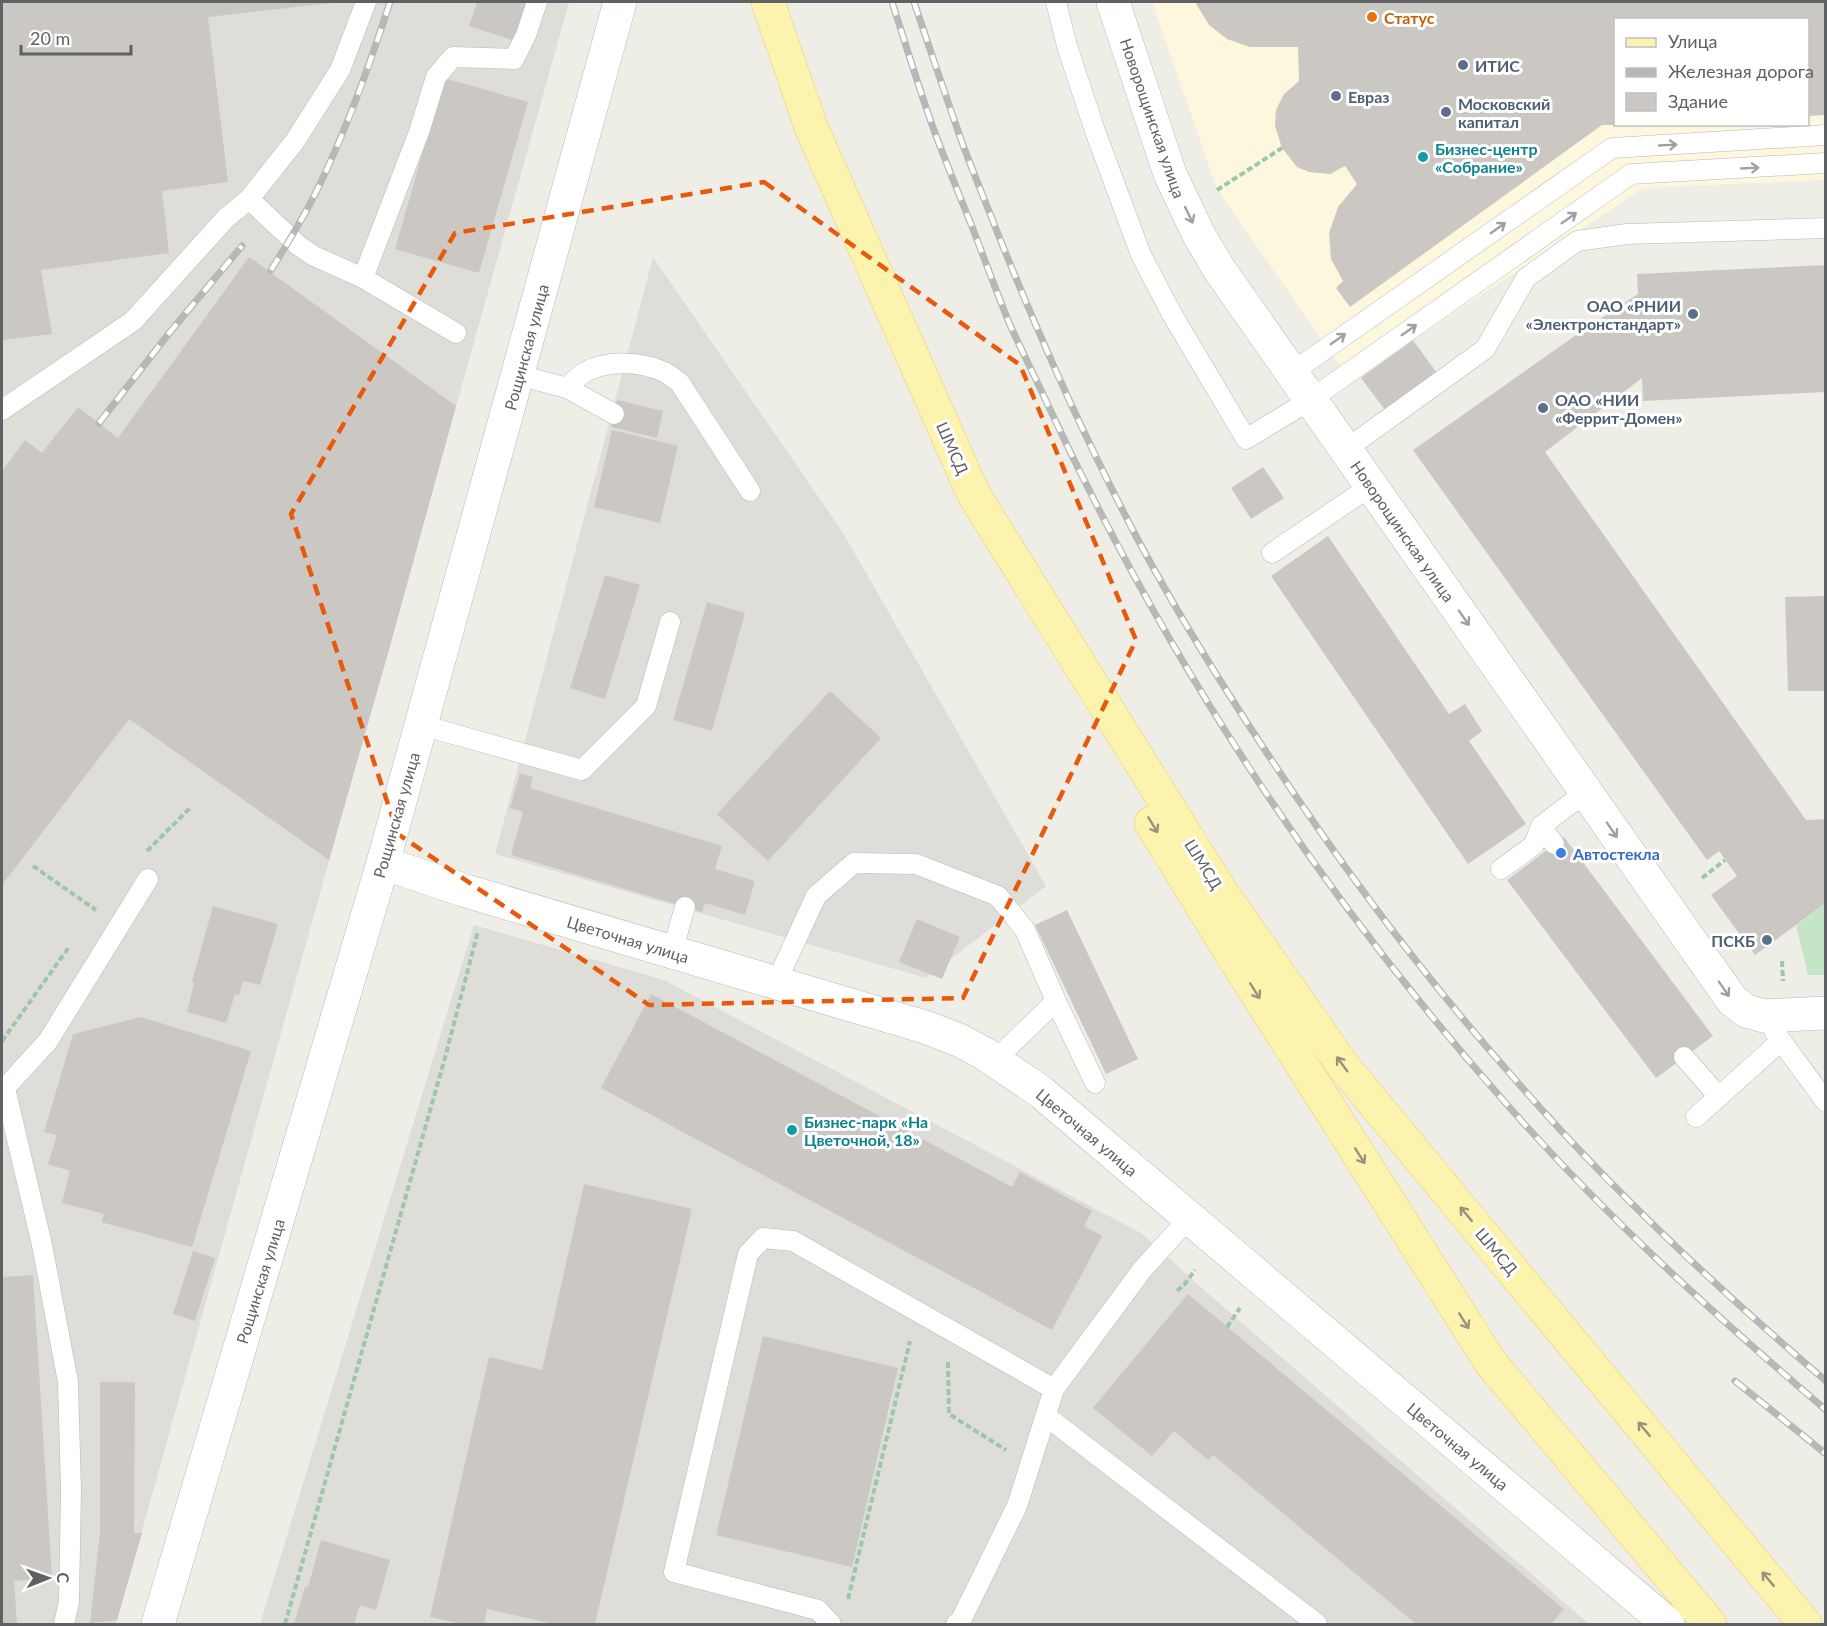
<svg xmlns="http://www.w3.org/2000/svg" width="1827" height="1626" font-family="Lato,sans-serif">
	<rect width="100%" height="100%" fill="#efeee6"/>
	<path fill="#fdf7de" fill-rule="evenodd" d="M1152,2h673v178l-182,8 -230,152 -61,43 -135,-194zM1616,20h192v104h-192z"/>
	<g fill="#deddd8">
		<path d="M2,2h567l-453,1622h-114z"/>
		<path d="M653,257l189,274 204,355 -120,92 -431,-124z"/>
		<path d="M474,925l190,55 477,253 63,57 385,334h-1329z"/>
	</g>
	<path fill="#c4e6c6" d="M1825,904v71h-17l-12,-49z"/>
	<g fill="#cbc8c3">
		<path d="M2,2h329v1l-123,14 20,165 -66,9 7,62 -128,17 11,64 -50,6z"/>
		<path d="M477,2h51l-13,39 -46,-15z"/>
		<path d="M1195,2h631v113l-18,1v-96h-192v105h-14l-252,182 -14,-19 7,-7 -12,-22 -2,-26 9,-26 19,-23 -12,-18 -15,8 -21,-2 -12,-5 -15,-19 -7,-22 1,-16 8,-16 15,-13 -1,-34h-48l-23,-8 -18,-14z"/>
		<path d="M444,78l84,24 -49,171 -84,-24z"/>
		<path d="M249,257l207,149 -67,244 -60,210 -200,-141 -127,166v-414l23,-31 17,13 36,-46 40,31z"/>
		<path d="M1826,265v127l-183,9 -1,-23 -97,74 261,368 20,-1v84l-71,52 -44,-60 26,-19 -18,-25 -12,9 -294,-410 163,-115 62,-41 -1,-20z"/>
		<path d="M1413,340l24,33 -52,37 -24,-32z"/>
		<path d="M617,400l46,11 -6,27 -46,-11z"/>
		<path d="M612,430l66,16 -18,77 -66,-16z"/>
		<path d="M1263,467l21,31 -33,21 -20,-31z"/>
		<path d="M1328,536l121,178 16,-10 17,27 -13,10 57,83 -58,40 -197,-288z"/>
		<path d="M605,575l35,10 -35,114 -35,-11z"/>
		<path d="M1826,596v95h-38l-3,-94z"/>
		<path d="M707,602l38,11 -33,118 -39,-11z"/>
		<path d="M830,691l51,47 -113,123 -51,-47z"/>
		<path d="M520,773l13,4 -3,11 192,58 -7,23 40,12 -10,34 -40,-12 -3,9 -191,-57 12,-43 -13,-4z"/>
		<path d="M1564,837l149,199 -57,42 -149,-198z"/>
		<path d="M213,906l65,18 -18,61 -17,-4 -4,14 -4,-1 -9,29 -39,-11 7,-29 -2,-1z"/>
		<path d="M1067,910l71,149 -32,15 -71,-149z"/>
		<path d="M917,919l43,18 -18,42 -43,-17z"/>
		<path d="M651,994l361,193 8,-15 72,39 -8,15 18,10 -50,94 -451,-242z"/>
		<path d="M141,1017l110,34 -59,196 -91,-25 3,-8 -42,-11 8,-32 -22,-7 9,-29 -13,-3 29,-98z"/>
		<path d="M584,1184l108,25 -97,415h-41l-67,-15 -3,15h-22l-32,-7 59,-260 53,13z"/>
		<path d="M193,1251l22,7 -20,63 -22,-7z"/>
		<path d="M33,1275l19,303 -38,3 3,43h-15v-347z"/>
		<path d="M1188,1294l376,315 -13,15h-135l-203,-169 -5,5 -34,-29 -22,25 -59,-48z"/>
		<path d="M763,1336l135,32 -46,199 -136,-32z"/>
		<path d="M100,1382h35l-1,151h8l-25,87 -27,3 10,-91z"/>
		<path d="M321,1540l69,20 -14,50 -16,-5 -6,19h-60l11,-37h3z"/>
	</g>
	<g fill="none" stroke-linecap="round" stroke-linejoin="round">
		<defs>
			<g id="service">
				<path d="M1056,2l11,44 28,85 46,124 32,61 73,123 64,-39 321,-226 195,-11"/>
				<path d="M249,199l46,-58 45,-71 26,-68"/>
				<path d="M363,278l56,-146 17,-55 17,-20 61,2 12,-24 11,-33"/>
				<path d="M1291,373l321,-225 214,-13"/>
				<path d="M518,375l49,13c5,-5 11,-12 18,-16 23,-12 56,-11 79,0 6,3 11,7 16,11l70,108"/>
				<path d="M567,388l47,26"/>
				<path d="M2,410l131,-89 93,-103 23,-19 50,47 15,10 49,22 93,55"/>
				<path d="M1345,450l140,-101 41,-71 51,-37 50,-7 199,-6"/>
				<path d="M1272,553l99,-67"/>
				<path d="M421,725l161,45 64,-64 24,-84"/>
				<path d="M1541,826l13,18"/>
				<path d="M1501,869l33,-24 7,-19 45,-34"/>
				<path d="M672,952l13,-45"/>
				<path d="M776,983l40,-87 38,-33 62,1 82,32 27,34 31,71 39,82"/>
				<path d="M1774,1031l52,71"/>
				<path d="M1684,1057l35,40"/>
				<path d="M995,1060l61,-59"/>
				<path d="M2,1088h3l43,-47 100,-162"/>
				<path d="M5,1088l37,157 26,137 3,108 -2,112 -5,22"/>
				<path d="M1696,1117l85,-76"/>
				<path d="M1046,1416l271,208"/>
				<path d="M831,1624l-13,-14 -144,-38 74,-318 15,-16 30,3 261,148"/>
				<path d="M956,1624l5,-4 56,-114 37,-117 88,-119 47,-52"/>
			</g>
			<g id="minor">
				<path d="M1113,2l57,172 29,61 20,34 513,731 14,11 18,5 62,-3"/>
				<path d="M383,863l80,27 462,137 34,13 26,14 56,38 627,532"/>
			</g>
			<path id="tertiary" d="M158,1624l225,-761 237,-861"/>
			<g id="primary">
				<path d="M768,2l43,125 163,368 246,395 124,177 461,557"/>
				<path d="M1151,823l80,130 260,410 219,261"/>
			</g>
		</defs>
		<use href="#service" stroke="#b6b8bc" stroke-width="21"/>
		<use href="#minor" stroke="#b6b8bc" stroke-width="34"/>
		<use href="#tertiary" stroke="#b6b8bc" stroke-width="34"/>
		<use href="#primary" stroke="#edcd62" stroke-width="34"/>
		<g stroke="#9dc6ab" stroke-width="4" stroke-dasharray="6 3" stroke-linecap="butt">
			<path d="M1217,190l65,-42"/>
			<path d="M147,851l44,-44"/>
			<path d="M33,866l63,44"/>
			<path d="M1702,878l23,-18"/>
			<path d="M1782,961l1,20"/>
			<path d="M2,1041l67,-94"/>
			<path d="M1177,1291l7,-6 11,-15"/>
			<path d="M1227,1327l13,-19"/>
			<path d="M948,1362l1,52 57,36"/>
			<path d="M848,1599l62,-258"/>
			<path d="M285,1624l161,-570 32,-123"/>
		</g>
		<use href="#service" stroke="#fff" stroke-width="20"/>
		<use href="#minor" stroke="#fff" stroke-width="33"/>
		<use href="#tertiary" stroke="#fff" stroke-width="33"/>
		<use href="#primary" stroke="#fcf4ae" stroke-width="33"/>
		<defs>
			<g id="rail">
				<path d="M892,2c14,43 27,87 43,131 12,32 25,64 38,96 12,32 24,64 37,96 12,26 25,52 37,78 117,253 271,488 456,697 98,112 209,213 323,310"/>
				<path d="M914,2c16,47 32,95 49,143 12,32 25,63 37,94 41,102 86,202 137,299 38,71 81,141 126,209 74,113 154,221 243,322 97,113 206,215 320,312"/>
				<path d="M271,270c17,-27 34,-55 48,-84 29,-60 51,-122 71,-184"/>
				<path d="M99,423l71,-91 72,-86"/>
				<path d="M1735,1381l91,73"/>
			</g>
		</defs>
		<use href="#rail" stroke="#b6b7b7" stroke-width="7"/>
		<use href="#rail" stroke="#fff" stroke-width="4.5" stroke-dasharray="14" stroke-linecap="butt"/>
	</g>
	<defs><path id="oneway-shaft" d="M-6 0H5M1.5-3L5.5 0L1.5 3" fill="none" stroke-width="1.6" stroke-linecap="round" stroke-linejoin="round" transform="scale(1.5)"/></defs>
	<g stroke="#9ea0a3">
		<use href="#oneway-shaft" transform="translate(1668 145) rotate(-3)"/>
		<use href="#oneway-shaft" transform="translate(1750 168) rotate(-3)"/>
		<use href="#oneway-shaft" transform="translate(1189 215) rotate(64)"/>
		<use href="#oneway-shaft" transform="translate(1569 218) rotate(-35)"/>
		<use href="#oneway-shaft" transform="translate(1498 228) rotate(-35)"/>
		<use href="#oneway-shaft" transform="translate(1409 330) rotate(-35)"/>
		<use href="#oneway-shaft" transform="translate(1338 339) rotate(-35)"/>
		<use href="#oneway-shaft" transform="translate(1464 618) rotate(55)"/>
		<use href="#oneway-shaft" transform="translate(1612 830) rotate(55)"/>
		<use href="#oneway-shaft" transform="translate(1724 989) rotate(55)"/>
	</g>
	<g stroke="#95947f">
		<use href="#oneway-shaft" transform="translate(1153 825) rotate(59)"/>
		<use href="#oneway-shaft" transform="translate(1255 991) rotate(58)"/>
		<use href="#oneway-shaft" transform="translate(1342 1064) rotate(-126)"/>
		<use href="#oneway-shaft" transform="translate(1360 1156) rotate(58)"/>
		<use href="#oneway-shaft" transform="translate(1466 1214) rotate(-130)"/>
		<use href="#oneway-shaft" transform="translate(1464 1321) rotate(58)"/>
		<use href="#oneway-shaft" transform="translate(1644 1429) rotate(-130)"/>
		<use href="#oneway-shaft" transform="translate(1768 1579) rotate(-130)"/>
	</g>
	<path fill="none" stroke="#e8590c" stroke-width="4.5" stroke-dasharray="12 8" stroke-linejoin="round" d="M764,182l256,183 116,275 -173,358 -314,7 -251,-171 -107,-320 164,-281z"/>
	<circle fill="#e8710a" stroke="#fff" stroke-width="2" cx="1372" cy="17" r="6"/>
	<g fill="#5c6f8a" stroke="#fff" stroke-width="2">
		<circle cx="1463" cy="65" r="6"/>
		<circle cx="1336" cy="96" r="6"/>
		<circle cx="1446" cy="112" r="6"/>
		<circle cx="1693" cy="314" r="6"/>
		<circle cx="1543" cy="408" r="6"/>
		<circle cx="1767" cy="940" r="6"/>
	</g>
	<g fill="#0f9aa8" stroke="#fff" stroke-width="2">
		<circle cx="1423" cy="157" r="6"/>
		<circle cx="792" cy="1130" r="6"/>
	</g>
	<circle fill="#3f7fe0" stroke="#fff" stroke-width="2" cx="1561" cy="853" r="6"/>
	<g text-anchor="middle" dominant-baseline="central" stroke-width="6" stroke-linejoin="round" paint-order="stroke">
		<g font-size="16" font-weight="bold" fill="#c56008" stroke="#fff" text-anchor="start">
			<text x="1384" y="17">Статус</text>
		</g>
		<g font-size="16" font-weight="bold" fill="#4e5e75" stroke="#fff" text-anchor="start">
			<text x="1475" y="65">ИТИС</text>
			<text x="1348" y="96">Евраз</text>
			<text x="1458" y="103">Московский<tspan x="1458" dy="18">капитал</tspan></text>
			<text x="1681" y="305" text-anchor="end">ОАО «РНИИ<tspan x="1681" dy="18">«Электронстандарт»</tspan></text>
			<text x="1555" y="399">ОАО «НИИ<tspan x="1555" dy="18">«Феррит-Домен»</tspan></text>
			<text x="1755" y="940" text-anchor="end">ПСКБ</text>
		</g>
		<g font-size="16" fill="#5e6166" stroke="#fff">
			<text transform="translate(1153 118) rotate(71)">Новорощинская улица</text>
			<text transform="translate(526 347) rotate(-75)">Рощинская улица</text>
			<text transform="translate(953 448) rotate(66)">ШМСД</text>
			<text transform="translate(1403 531) rotate(55)">Новорощинская улица</text>
			<text transform="translate(396 815) rotate(-74)">Рощинская улица</text>
			<text transform="translate(1204 864) rotate(58)">ШМСД</text>
			<text transform="translate(628 939) rotate(17)">Цветочная улица</text>
			<text transform="translate(1087 1132) rotate(40)">Цветочная улица</text>
			<text transform="translate(1497 1251) rotate(50)">ШМСД</text>
			<text transform="translate(260 1281) rotate(-73)">Рощинская улица</text>
			<text transform="translate(1458 1446) rotate(40)">Цветочная улица</text>
		</g>
		<g font-size="16" font-weight="bold" fill="#0d838f" stroke="#fff" text-anchor="start">
			<text x="1435" y="148">Бизнес-центр<tspan x="1435" dy="18">«Собрание»</tspan></text>
			<text x="804" y="1121">Бизнес-парк «На<tspan x="804" dy="18">Цветочной, 18»</tspan></text>
		</g>
		<g font-size="16" font-weight="bold" fill="#366cbe" stroke="#fff" text-anchor="start">
			<text x="1573" y="853">Автостекла</text>
		</g>
	</g>
	<rect width="1827" height="1626" fill="none" stroke="#5e6166" stroke-width="6"/>
	<rect x="1614" y="18" width="195" height="108" fill="#ffffff" stroke="#bfc0c2" stroke-width="1.5"/>
	<rect x="1626" y="38" width="30" height="9" fill="#fcf4ae" stroke="#bfc0c2" stroke-width="1.5"/>
	<text x="1668" y="48" font-size="18" fill="#5e6166">Улица</text>
	<rect x="1626" y="68" width="30" height="9" fill="#b6b7b7" stroke="#bfc0c2" stroke-width="1.5"/>
	<text x="1668" y="78" font-size="18" fill="#5e6166">Железная дорога</text>
	<rect x="1626" y="93" width="30" height="18" fill="#cbc8c3" stroke="#bfc0c2" stroke-width="1.5"/>
	<text x="1668" y="108" font-size="18" fill="#5e6166">Здание</text>
	<g transform="translate(48 1578) rotate(89)" stroke="#ffffff" stroke-width="4.5" paint-order="stroke">
	<path d="M0-4.5L10 22L0 15L-10 22Z" fill="#5e6166"/>
	<text y="-9" font-size="16" font-weight="bold" text-anchor="middle" fill="#5e6166">С</text>
	</g>
	<path d="M21 45v9h110v-9" fill="none" stroke="#5e6166" stroke-width="3"/>
	<text x="30" y="45" font-size="18" fill="#5e6166" stroke="#ffffff" stroke-width="4.5" paint-order="stroke">20 m</text>
</svg>
